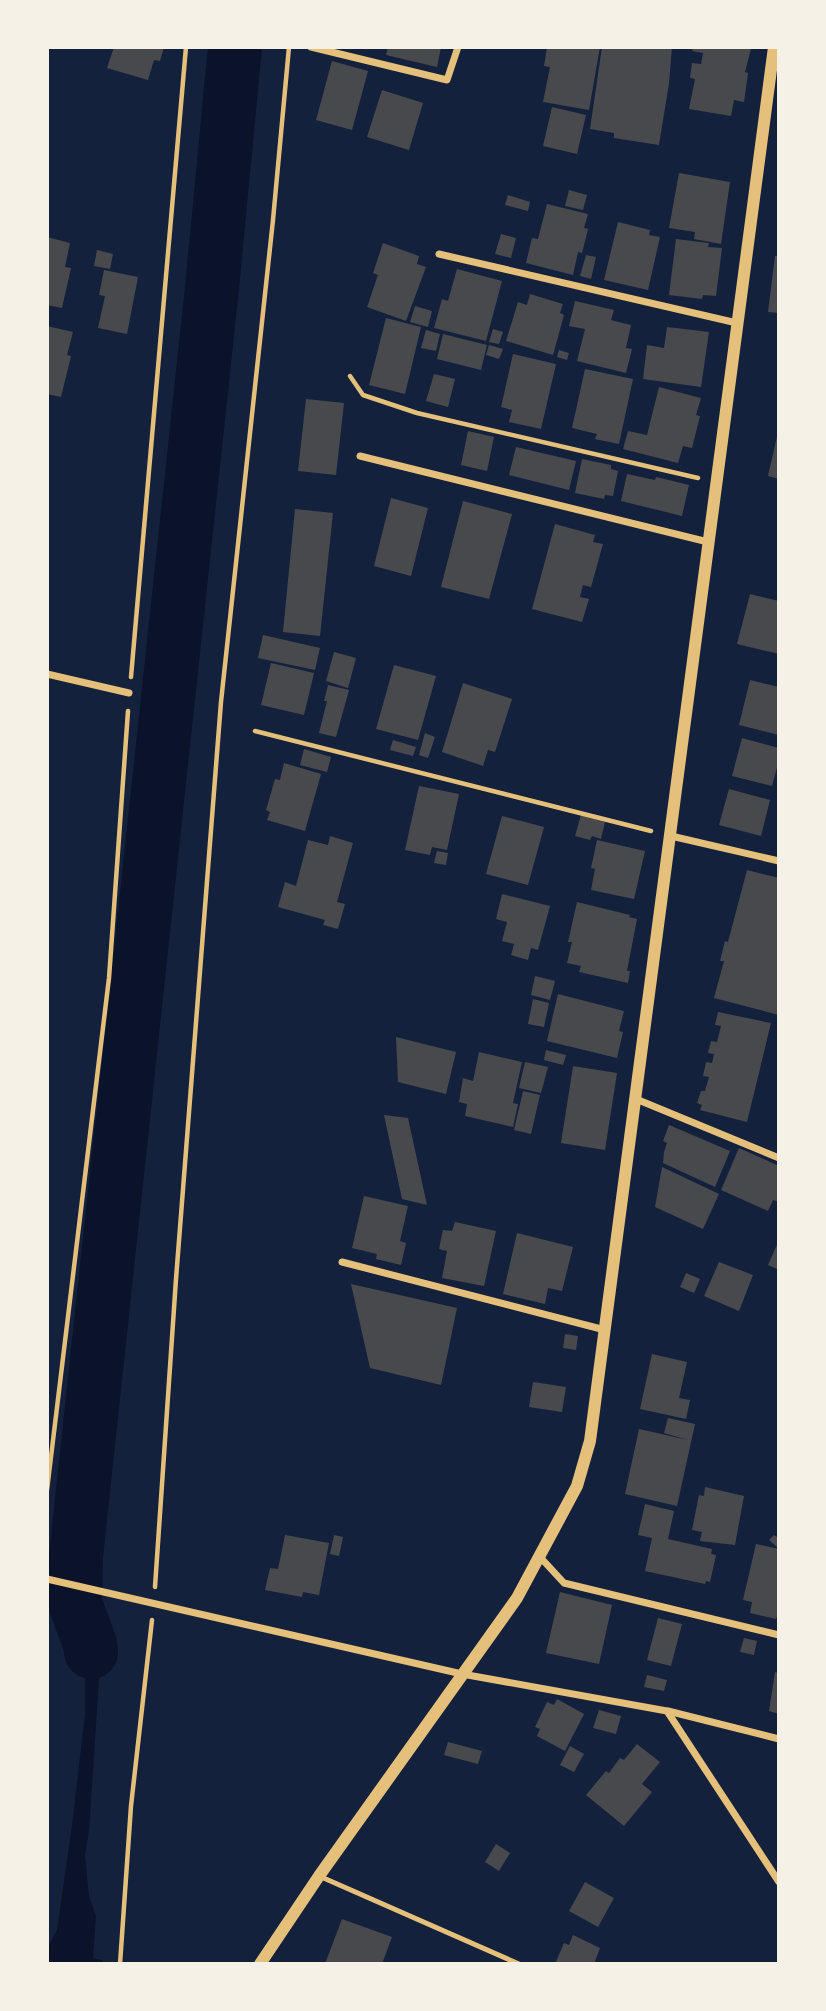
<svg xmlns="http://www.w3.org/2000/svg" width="826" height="2011" font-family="'Roboto Serif',serif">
	<rect width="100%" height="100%" fill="#14213d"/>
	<path fill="#0b132b" d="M70,1583l18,4 -1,28 2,14 10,18 1,18 -11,166 -4,24 4,41 7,20 -3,42 9,2v3l-55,1v-15l10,-19 16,-112 12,-105v-65l-15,-42z"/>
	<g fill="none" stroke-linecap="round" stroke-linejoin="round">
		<path stroke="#0b132b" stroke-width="54" d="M91,1652l-1,-8 -15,-41 1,-47 136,-1268 23,-241"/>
	</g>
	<g fill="#48494c">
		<path d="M114,47h50l-4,14 -6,-1 -6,20 -41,-12z"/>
		<path d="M388,47h53l-4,20 -51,-12z"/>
		<path d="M547,47h53l-11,63 -46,-8 7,-35 -6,-1z"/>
		<path d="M602,47h70l-3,36 -10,62 -45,-7v-5l-24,-4z"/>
		<path d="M693,47l58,2 -6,23 3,1 -4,29 -10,-2 -3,16 -42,-7 6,-30 -5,-1 2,-15 9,1 2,-11 -11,-2z"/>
		<path d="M332,61l36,10 -16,59 -36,-10z"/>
		<path d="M382,90l41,13 -14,47 -42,-13z"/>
		<path d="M552,107l34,8 -9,39 -34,-8z"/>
		<path d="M679,173l51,9 -9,62 -27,-5 1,-7 -26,-4z"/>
		<path d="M569,190l18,5 -4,15 -18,-4z"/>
		<path d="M508,195l22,7 -2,9 -23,-6z"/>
		<path d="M547,204l41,10 -4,14 4,1 -6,24 -4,-1 -5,23 -47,-12 6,-25 6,1z"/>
		<path d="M618,222l32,8 -1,5 11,2 -12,53 -44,-10z"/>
		<path d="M501,234l15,4 -5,20 -16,-4z"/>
		<path d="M47,237l23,6 -5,24 6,1 -9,40 -15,-3z"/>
		<path d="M676,239l33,4 -1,4 14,1 -6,48 -13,-1 -1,4 -33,-4z"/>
		<path d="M383,243l36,13 -2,8 9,3 -20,54 -39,-14 11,-32 -5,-2z"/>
		<path d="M97,250l16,4 -3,15 -16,-3z"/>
		<path d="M586,255l10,2 -5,22 -11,-3z"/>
		<path d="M775,256h4v57l-11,-1z"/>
		<path d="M457,269l45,12 -16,60 -52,-13 8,-29 6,2z"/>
		<path d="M104,270l34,7 -11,57 -29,-6 7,-32 -6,-1z"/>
		<path d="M530,294l33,10 -3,9 4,2 -11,40 -47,-14 12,-39 9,3z"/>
		<path d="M575,301l39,9 -3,10 20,5 -5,23 6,1 -6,24 -49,-12 8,-32 -16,-3z"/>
		<path d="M415,306l17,5 -4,16 -18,-5z"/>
		<path d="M386,318l35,9 -16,67 -36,-9z"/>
		<path d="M47,326l26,6 -6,23 4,1 -10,41 -14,-3z"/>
		<path d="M667,327l42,5 -8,55 -58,-8 4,-34 17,3z"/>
		<path d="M493,329l10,3 -4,12 -10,-2z"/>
		<path d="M426,330l14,4 -4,17 -15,-3z"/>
		<path d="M443,334l44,11 -6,25 -44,-11z"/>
		<path d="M489,345l14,4 -4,10 -13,-4z"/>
		<path d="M559,350l10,3 -2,7 -10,-3z"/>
		<path d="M513,354l43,10 -15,65 -32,-7 3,-12 -11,-3z"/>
		<path d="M585,369l48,10 -14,65 -24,-5 2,-5 -25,-6z"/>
		<path d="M434,374l21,5 -7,28 -22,-6z"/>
		<path d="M659,387l42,11 -5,17 4,1 -8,32 -9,-2 -5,17 -55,-14 5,-18 19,4z"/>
		<path d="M306,399l38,4 -8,72 -38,-4z"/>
		<path d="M468,431l26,6 -7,34 -26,-6z"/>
		<path d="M778,432l1,1v46l-11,-3z"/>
		<path d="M516,447l60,14 -7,29 -60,-15z"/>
		<path d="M582,459l29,6v4l7,2 -5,25 -8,-1 -1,4 -29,-6z"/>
		<path d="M627,474l28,6 1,-3 33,8 -7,31 -61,-15z"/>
		<path d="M391,498l37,10 -17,68 -37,-10z"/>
		<path d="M463,501l49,13 -23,85 -48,-12z"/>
		<path d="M295,509l38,4 -13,123 -37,-4z"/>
		<path d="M555,524l40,11 -2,7 10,2 -12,43 -8,-2 -3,12 9,2 -7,23 -50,-13z"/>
		<path d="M750,594l29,7v53l-42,-10z"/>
		<path d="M263,635l57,13 -5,22 -57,-12z"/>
		<path d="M334,652l22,6 -8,30 -22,-7z"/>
		<path d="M271,663l43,10 -10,42 -43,-10z"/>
		<path d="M394,665l42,11 -18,64 -42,-11z"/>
		<path d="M750,680l29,7v48l-40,-10z"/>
		<path d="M463,683l49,16 -17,53 -7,-2 -5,16 -41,-14z"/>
		<path d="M328,685l21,5 -13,47 -17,-4 8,-32h-3z"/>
		<path d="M425,733l10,4 -7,21 -9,-3z"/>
		<path d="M742,738l37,10v12l-7,26 -40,-10z"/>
		<path d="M393,740l23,7 -3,9 -23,-6z"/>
		<path d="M304,749l27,8 -4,15 -27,-7z"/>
		<path d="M284,763l37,11 -16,57 -38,-11 3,-8 -4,-2 9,-31 5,1z"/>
		<path d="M419,786l40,8 -12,56 -15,-3 -2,8 -25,-5z"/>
		<path d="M729,789l41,11 -9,36 -42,-11z"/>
		<path d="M581,815l24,7 -4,17 -9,-3 -2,4 -15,-4z"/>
		<path d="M502,816l42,11 -16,58 -42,-11z"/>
		<path d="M330,836l23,7 -16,59 8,2 -7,25 -15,-4 2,-5 -47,-13 7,-25 11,4 12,-46 20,5z"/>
		<path d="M597,840l48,11 -11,48 -43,-9 4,-21 -4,-1z"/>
		<path d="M437,851l11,2 -2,12 -12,-2z"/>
		<path d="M747,870l32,8v137l-65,-17 10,-37h-4l5,-20 3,1z"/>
		<path d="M502,894l48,12 -12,44 -7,-2 -3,12 -17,-5 3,-11 -12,-3 5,-19 -11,-3z"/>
		<path d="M577,902l53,13 -1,2 8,2 -10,52h3l-2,12 -49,-11 2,-6 -14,-3 5,-21h-4z"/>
		<path d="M535,976l20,5 -5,19 -19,-5z"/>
		<path d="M558,994l66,17 -5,20 4,1 -6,26 -70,-17z"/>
		<path d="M533,999l16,4 -5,24 -16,-3z"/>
		<path d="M718,1012l53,11 -24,99 -47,-12 2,-5 -5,-2 4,-12h4l4,-14 -6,-1 3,-14 6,1 2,-9 -6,-1 3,-12 6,1 4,-16 -6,-1z"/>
		<path d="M396,1037l60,15 -10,42 -48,-12z"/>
		<path d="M546,1050l20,5 -3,10 -19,-5z"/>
		<path d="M479,1052l43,10 -9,41 5,1 -5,23 -48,-11 2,-12 -8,-2 4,-24 10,3z"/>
		<path d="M525,1062l23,5 -7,26 -22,-5z"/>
		<path d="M573,1066l44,7 -12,77 -44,-7z"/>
		<path d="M523,1091l17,4 -9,39 -17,-4z"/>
		<path d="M384,1115l24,3 19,87 -25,-6z"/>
		<path d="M669,1125l61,26 -15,36 -52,-24 1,-11 3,-9 -4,-2z"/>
		<path d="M739,1148l40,18v36l-6,-2 -5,11 -47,-21z"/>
		<path d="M662,1167l57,27 -16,35 -48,-22z"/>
		<path d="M364,1196l44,10 -8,35 6,2 -5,22 -25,-6 1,-5 -25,-6z"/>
		<path d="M455,1222l41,9 -12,55 -42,-8 5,-27 -8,-2 4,-19 9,1z"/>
		<path d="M517,1233l56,14 -11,44 -14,-3 -3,16 -42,-10z"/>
		<path d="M779,1240v30l-11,-5z"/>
		<path d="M719,1262l34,13 -14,36 -35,-15z"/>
		<path d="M686,1273l14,6 -6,14 -14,-6z"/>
		<path d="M351,1284l106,24 -16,77 -71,-17z"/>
		<path d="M565,1334l13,2 -2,14 -13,-2z"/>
		<path d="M652,1354l35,8 -8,36 11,2 -4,19 -46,-10z"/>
		<path d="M533,1382l33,5 -4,25 -33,-5z"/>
		<path d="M668,1418l27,6 -18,82 -52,-12 14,-65 49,11 -24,-7z"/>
		<path d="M705,1487l39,9 -9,49 -35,-4 2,-9 -10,-2 7,-35 5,1z"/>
		<path d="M645,1504l29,7 -6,28 44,10 -1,5 5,1 -6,27 -4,-1 -1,3 -60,-13 7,-33 -14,-3z"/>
		<path d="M285,1535l44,8 -10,52 -16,-3 -1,5 -37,-7 5,-22 8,1z"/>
		<path d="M334,1535l9,2 -4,19 -9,-2z"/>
		<path d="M774,1535l5,3 -2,9 -8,-7z"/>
		<path d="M756,1544l23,5v62l-3,8 -26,-6 2,-11 -9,-2z"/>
		<path d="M560,1592l52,13 -13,59 -53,-11z"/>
		<path d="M658,1618l24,6 -11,42 -24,-6z"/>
		<path d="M744,1638l13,3 -3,14 -14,-3z"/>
		<path d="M775,1672l4,1v41l-10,-3z"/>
		<path d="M647,1675l20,5 -3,11 -20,-4z"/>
		<path d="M557,1699l27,15 -19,37 -28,-15 3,-7 -5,-2 12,-25 7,3z"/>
		<path d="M599,1710l22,6 -5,18 -23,-6z"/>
		<path d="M448,1742l34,9 -4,13 -34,-9z"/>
		<path d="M637,1744l23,18 -18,22 10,8 -28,34 -38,-31 20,-24 3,2 11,-15 4,2z"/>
		<path d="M570,1746l14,8 -10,18 -14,-7z"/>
		<path d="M496,1844l14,9 -11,18 -14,-9z"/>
		<path d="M585,1882l29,16 -16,29 -29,-16z"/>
		<path d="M342,1919l50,18 -10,27h-57z"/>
		<path d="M573,1935l27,13 -6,16h-39l9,-21 5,2z"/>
	</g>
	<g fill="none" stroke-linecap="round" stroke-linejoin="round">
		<g stroke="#e5c07b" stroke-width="4.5">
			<path d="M350,376l13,19 54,18 281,65"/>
			<path d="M131,677l55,-630"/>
			<path d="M255,731l396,100"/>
			<path d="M47,1490l62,-512 19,-267"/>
			<path d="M155,1587l21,-308 45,-577 52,-482 16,-173"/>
			<path d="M120,1964l11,-158 21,-186"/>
		</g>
		<path stroke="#e5c07b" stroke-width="5" d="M319,1876l200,88"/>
		<g stroke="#e5c07b" stroke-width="7">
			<path d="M311,47l136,33 11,-33"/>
			<path d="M439,254l298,69"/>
			<path d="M360,456l348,86"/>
			<path d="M47,674l82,19"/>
			<path d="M671,836l108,25"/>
			<path d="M636,1099l143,59"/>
			<path d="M342,1262l263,68"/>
			<path d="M540,1557l24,26 215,52"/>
			<path d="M47,1579l415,95 205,37 112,171"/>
			<path d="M668,1711l111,28"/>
		</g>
		<path stroke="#e5c07b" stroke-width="12" d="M260,1964l59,-88 198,-278 60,-112 13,-45 184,-1394"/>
	</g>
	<rect width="826" height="2011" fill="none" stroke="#f6f1e7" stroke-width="98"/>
</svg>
